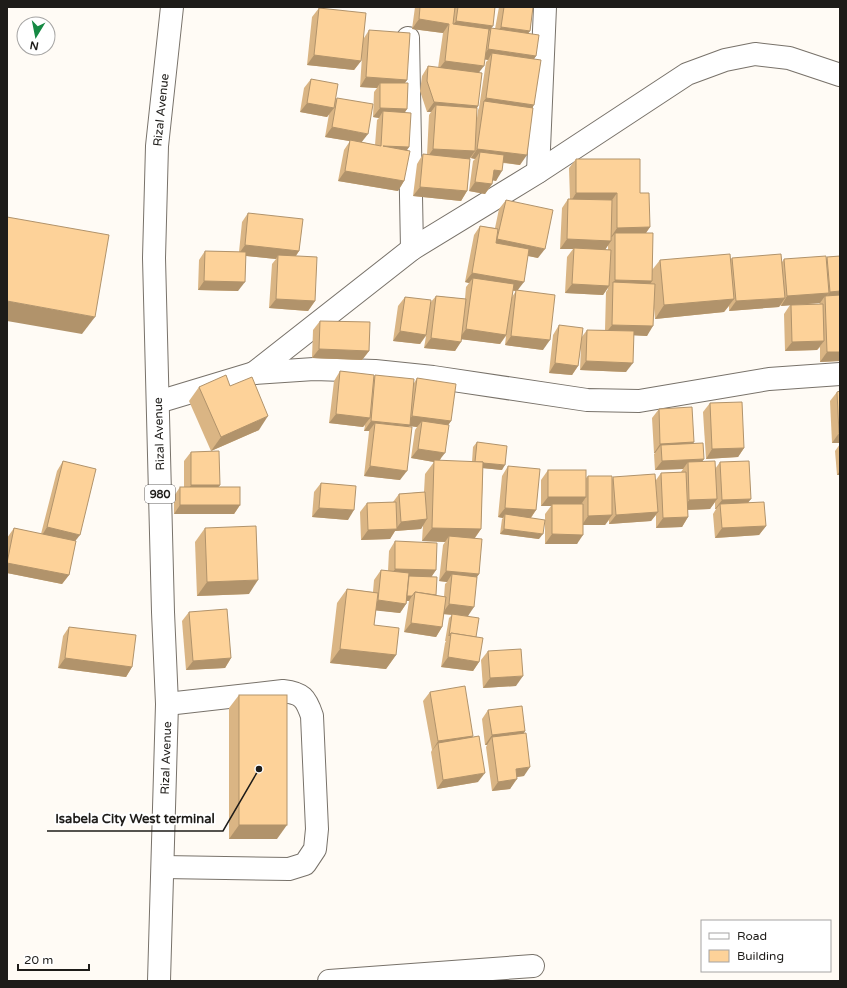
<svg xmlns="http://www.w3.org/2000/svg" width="847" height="988" font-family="'Varela Round',sans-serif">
	<rect width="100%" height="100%" fill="#fffbf5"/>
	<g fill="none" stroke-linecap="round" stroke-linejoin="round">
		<defs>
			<g id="minor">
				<path d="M408,38l4,211"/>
				<path d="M538,172l7,-165"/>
				<path d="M254,373l158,-124 126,-77 149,-98 38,-14 30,-6 34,4 51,17"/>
				<path d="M158,402l96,-29 60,-4 61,2 58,6 154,23 52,1 130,-22 71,-5"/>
				<path d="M163,867l126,2 16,-5 10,-15 2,-20 -5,-113c-6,-18 -10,-23 -29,-25l-116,13"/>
				<path d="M329,981l204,-15"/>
			</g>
			<path id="major" d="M159,981l8,-277 -4,-92 -9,-354 3,-112 15,-139"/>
		</defs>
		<use href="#minor" stroke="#78726a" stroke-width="24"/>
		<use href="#major" stroke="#78726a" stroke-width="24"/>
		<use href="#minor" stroke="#fff" stroke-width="22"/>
		<use href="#major" stroke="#fff" stroke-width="22"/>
	</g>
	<g fill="#dab584" fill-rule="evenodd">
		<path d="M415,7h80l-4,21 4,1 4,-22h34l-3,24 -2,2 8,23 -2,3 -1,49 -13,57 -17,-2 -7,18 -4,-1v4l-7,10 -16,-3 4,-30 2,-2 -4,-1v-1l-1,2 -3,32 -6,10 -48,-5 4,-32 6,-10 4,1 2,-40 2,-3h-4l-7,-21 2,-15 6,-10 10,2 5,-35 -31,-4zM485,59l3,1 -2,2 -7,46 -1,2 -1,8v-10l1,-2 1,-34z"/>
		<path d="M319,8l45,30 5,-8 38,50 -2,3 2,26 -2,3 4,35 -2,3 -3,31 -6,10 -60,-10 6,-31 6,-9 -25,-4 4,-23 -2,3 -27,-5 4,-24 7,-9 24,22 2,-3 25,44 13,3 2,-25 2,-2 -6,-1 1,-25 3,-4 -17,-1 2,-31 -1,5 -7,9 -47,-5 5,-48z"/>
		<path d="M576,159l64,34 10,34 -4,6 6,37 8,-10h70l2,-2 50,4 2,-3h42l1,-2 13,-1v105l-20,1v-15l-3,3 -32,1 -1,-37 6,-9 -9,1 -1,-1 -1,2 -50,4v-5l-5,6 -69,7 -1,-11 -7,28 -13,-1 -8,37 -46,-2 1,-25 -3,21 -6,9 -23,-2 4,-38 6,-10 22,13 6,-8h18l1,-38 2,-3v-1l-5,7 -38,-2 2,-36 6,-8h-13l2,-41 6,-9h2l-1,-31zM608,245v5l-3,-1zM820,303l-1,1 -22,1z"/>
		<path d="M506,200l32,58 -10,-2 -10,34 25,60 -38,-5 1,-9 -6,8 -38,-5 -7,12 -31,-3 2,-12 -6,8 -27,-3 5,-35 7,-9 25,6 6,-7 29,3 1,-12 3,-4 -4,-1 9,-47 6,-9 15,2 4,-19zM513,291h3l-4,6z"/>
		<path d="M248,213l51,38 -3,5 19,45 -7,10 -39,-3 3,-44 4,-5 -30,-3 -8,35 -40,-1 1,-30 6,-9 34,1 3,-30z"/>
		<path d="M320,321l49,30 -7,9 -50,-2 1,-28z"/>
		<path d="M340,371l34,6 1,-2 39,8 3,-5 34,43 -3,4 -8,36 32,1 1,-15 4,-5 25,28 -19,-2 -2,61 -6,9 4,36 -2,3 -9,39 8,21 3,25 -6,9 -32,-4 4,-24 1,-2h-1l4,-23 3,-3 -8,-1 -2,13 -6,10 -32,-5 5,-31h-2l-1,3 -6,9 -24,-3 -2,15 22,30 -10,14 -56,-6 7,-60 10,-14 26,3 1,-12 7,-10 7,1 1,-20 6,-10 41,29 -4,6 4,19 8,2 1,-13 2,-2 -8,-1 4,-36 2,-3 -23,-1 1,-16 -2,4 -26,2 -5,8 -29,1 -1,-28 7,-9 26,-1 6,-8 25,-2 1,-18 9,-12 -23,-4 4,-28 2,-3 -8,-1 -9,54 -36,-4 5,-44v-1h-5l1,-6 -2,2 -34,-4 5,-42z"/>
		<path d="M230,386l29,44 -48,21 -22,-50 10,-14z"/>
		<path d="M837,392l3,51h-8l-2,-42z"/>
		<path d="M710,403l34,45 -6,9 -32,2 -3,-47z"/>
		<path d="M659,409l34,34 11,16 -2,2 13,8 5,-7 28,40 18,24 -7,9 -44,3 -2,-24 3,-5h-1v-7l-5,7 -22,1v7l-6,10 -26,1v-13l-5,6 -42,3v-4l-4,5h-22l-6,19h-32v-30l6,-8h-10v-26l7,-10 38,8 2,-2 24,4 1,-3 43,3 5,-7 20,-1 2,-3 -28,1 -1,-16 1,-1h-1l-2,-35z"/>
		<path d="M840,444v31h-3l-2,-24z"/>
		<path d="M191,452l29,33 -2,2 22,18 -6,9h-60v-18l6,-9h4v-26z"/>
		<path d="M63,461l12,80 -6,34 -7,9 -55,-11v-35l7,-10 27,6 16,-63z"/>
		<path d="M508,466l28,44 -5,8 8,21 -39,-5 2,-15 1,-1 -5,-1 4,-41z"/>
		<path d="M840,476v13l-1,-12z"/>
		<path d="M321,483l27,37 -36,-3 2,-25z"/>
		<path d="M205,528l44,66 -52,2 -2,-54z"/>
		<path d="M189,612l42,46 -6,10 -39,2 -4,-49z"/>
		<path d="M69,627l63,40 -6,10 -68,-9 5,-32z"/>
		<path d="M488,651l28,35 -33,2 -2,-28z"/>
		<path d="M430,692l42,45 6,45 -41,7 -6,-37 1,-2 -9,-49z"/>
		<path d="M239,695l38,144h-48v-131z"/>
		<path d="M488,710l37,21 -1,2v43l-7,1 -7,12 -18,2 -6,-44 1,-2h-2l-3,-26z"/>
	</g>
	<g fill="#b1936b">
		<path d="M419,19l30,5 -6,9 -31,-4z"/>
		<path d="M456,21l37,5 -7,9 -37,-5z"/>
		<path d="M501,27l29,4 -7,9 -29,-4z"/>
		<path d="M488,49l48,7 -7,10 -37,-13 -4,7 -6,-1z"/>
		<path d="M314,55l47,6 -7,9 -47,-5z"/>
		<path d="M445,61l39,5 -7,9 -39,-5z"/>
		<path d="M366,77l41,3 -7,9 -20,-6 -3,5 -17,-1z"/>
		<path d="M486,98l48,7 -6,10 -44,-14 -5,7z"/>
		<path d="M434,102l44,4 -6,10 -36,-11 -5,7h-4z"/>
		<path d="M307,103l27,5 -7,9 -27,-5z"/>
		<path d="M380,108l27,1 -6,9 -18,-7 -4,7 -6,-1z"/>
		<path d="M332,127l36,7 -7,9 -36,-6z"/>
		<path d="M383,146l26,1 -7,10z"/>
		<path d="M433,149l42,2 -7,10 -41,-3z"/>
		<path d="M477,149l50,6 -7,10 -41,-6 1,-7 -5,7 -4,-1z"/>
		<path d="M494,170l8,1 -6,10 -9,-2z"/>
		<path d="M345,171l59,10 -6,10 -60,-10z"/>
		<path d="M475,182l17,2 -7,10 -16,-3z"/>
		<path d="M420,187l47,4 -6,10 -48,-5z"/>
		<path d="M576,193h41l-7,10h-40z"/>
		<path d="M650,227l-7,10 -28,-4 -3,4h-1l6,-9z"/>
		<path d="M497,239l48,10 -7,9 -48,-10z"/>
		<path d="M567,239l44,2 -6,9 -31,-2 -1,1h-13z"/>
		<path d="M245,245l54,6 -7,10 -14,-6 -2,4 -38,-4z"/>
		<path d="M472,273l52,9 -7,9 -45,-7 1,-6 -4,5 -4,-1z"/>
		<path d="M615,280l37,1 -6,10 -33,-8z"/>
		<path d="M204,281l41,1 -7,9 -40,-1z"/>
		<path d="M572,284l37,2 -6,9 -38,-2z"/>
		<path d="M840,291v9l-15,-1 5,-7z"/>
		<path d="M829,293l-4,5v-2l-5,7 -39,3 6,-10z"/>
		<path d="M785,298l-6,9 -50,4 7,-10z"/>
		<path d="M276,299l39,2 -7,10 -39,-3z"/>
		<path d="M734,299l-10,13 -69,7 9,-14z"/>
		<path d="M7,301l88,16 -13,17 -75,-13z"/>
		<path d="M612,325l41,1 -6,10 -42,-2z"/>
		<path d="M466,329l40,6 -6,9 -41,-5z"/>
		<path d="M400,331l26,4 -6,9 -27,-3z"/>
		<path d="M511,336l39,4 -7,10 -38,-5z"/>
		<path d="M431,338l30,4 -6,9 -31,-3z"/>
		<path d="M824,341l-7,9 -32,1 7,-9z"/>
		<path d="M319,349l50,2 -7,9 -50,-2z"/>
		<path d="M827,352h13v9l-20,1z"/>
		<path d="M586,361l47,2 -7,9 -46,-2z"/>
		<path d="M555,363l23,3 -6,9 -23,-2z"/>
		<path d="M336,414l34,4 -7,9 -34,-4z"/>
		<path d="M268,416l-9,14 -48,21 10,-14z"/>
		<path d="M412,416l39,5 -7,10 -22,-10 -5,6 -8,-1 -6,9 -28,-12 -6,8h-5l7,-10 35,4z"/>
		<path d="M839,433h1v10h-8z"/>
		<path d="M694,442l-7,9 -26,-6 -6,8h-1l6,-9z"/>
		<path d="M744,448l-6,9 -32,2 6,-10z"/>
		<path d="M418,449l27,4 -7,9 -4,-2v2l-23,-4z"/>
		<path d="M704,459l-7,9 -9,-6 -5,7 -28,1 7,-9z"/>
		<path d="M475,462l30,3 -3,5 -31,-3z"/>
		<path d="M370,466l37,5 -7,9 -36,-4z"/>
		<path d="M840,471v4h-3z"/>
		<path d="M191,485h29l-7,9 -29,1z"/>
		<path d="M548,497h38l-6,9 -28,-2 -1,2h-10z"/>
		<path d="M717,499l-7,10 -27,1 6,-10z"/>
		<path d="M751,499l-7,9 -24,-4 -4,5h-1l7,-9z"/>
		<path d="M180,505h60l-6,9h-60z"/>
		<path d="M319,508l35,2 -6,10 -36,-3z"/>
		<path d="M505,508l31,2 -7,10 -24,-6 -2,4 -5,-1z"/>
		<path d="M658,512l-7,9 -42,3 7,-9z"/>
		<path d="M612,515l-7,10h-23l6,-9z"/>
		<path d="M688,517l-6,10 -26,1 7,-10z"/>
		<path d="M427,519l-6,10 -26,2 -5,8 -29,1 7,-10 28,-1 5,-7z"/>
		<path d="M766,526l-7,9 -44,3 7,-10z"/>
		<path d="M47,527l33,8 -7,9 -32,-7z"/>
		<path d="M432,528l49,1 -10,14 -22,-7 -4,6 -23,-1z"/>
		<path d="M504,529l39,5 -4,5 -39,-5z"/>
		<path d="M552,534l31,1 -6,9h-32z"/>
		<path d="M7,563l62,12 -7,9 -55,-11z"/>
		<path d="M395,569l41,1 -7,10 -41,-1z"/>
		<path d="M446,571l33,3 -7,10 -20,-10 -5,8 -8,-1z"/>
		<path d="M258,580l-9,14 -52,2 10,-14z"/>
		<path d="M407,596h5l-3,5h-5z"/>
		<path d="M378,600l28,4 -6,9 -29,-3z"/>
		<path d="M449,604l25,3 -6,9 -26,-2z"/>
		<path d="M411,623l31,4 -6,10 -32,-5z"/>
		<path d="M340,649l56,6 -10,14 -56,-6z"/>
		<path d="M448,657l31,5 -6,9 -32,-4z"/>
		<path d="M65,658l67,9 -6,10 -68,-9z"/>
		<path d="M231,658l-6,10 -39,2 7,-9z"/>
		<path d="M523,676l-7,10 -33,2 7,-10z"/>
		<path d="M525,731l-6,10 -27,-4 -5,8h-2l7,-10z"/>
		<path d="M473,736l-6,9 -29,-2 -6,8 6,-10z"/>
		<path d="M530,767l-6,9 -15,2 7,-9z"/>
		<path d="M485,773l-7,9 -41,7 6,-9z"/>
		<path d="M517,779l-7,10 -18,2 6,-9z"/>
		<path d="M239,825h48l-10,14h-48z"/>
	</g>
	<g fill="#fdd299" stroke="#b1936b">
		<path d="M420,7h35l-2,17 36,5 -5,37 -39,-5 4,-37 -30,-5z"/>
		<path d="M458,7h37l-2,19 -37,-5z"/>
		<path d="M504,7h29l-3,24 -29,-4z"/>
		<path d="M319,8l47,5 -5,48 -47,-6z"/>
		<path d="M491,28l48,7 -3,21 -48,-7z"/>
		<path d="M369,30l41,3 -3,47 -41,-3z"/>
		<path d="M492,53l49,7 -7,45 -48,-7z"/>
		<path d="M428,66l54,7 -4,33 -44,-4 -7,-21z"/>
		<path d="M311,79l27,5 -4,24 -27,-5z"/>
		<path d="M380,83h28l-1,26 -27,-1z"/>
		<path d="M337,98l36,6 -5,30 -36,-7z"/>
		<path d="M484,101l49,7 -6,47 -50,-6z"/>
		<path d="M436,105l41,3 -2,43 -42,-2z"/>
		<path d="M383,111l28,2 -2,34 -26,-1 27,5 -6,30 -59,-10 5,-31 31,6z"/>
		<path d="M480,152l24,3 -2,16 -8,-1 -2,14 -17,-2z"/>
		<path d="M423,154l47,5 -3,32 -47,-4z"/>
		<path d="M576,159h64v34h9l1,34 -33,1v-35h-41z"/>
		<path d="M568,199l44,1 -1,41 -44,-2z"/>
		<path d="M506,200l47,10 -8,39 -48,-10z"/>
		<path d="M248,213l55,6 -4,32 -54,-6z"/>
		<path d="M7,217l102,18 -14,82 -88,-16z"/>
		<path d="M480,226l18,3 -2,14 33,6 -5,33 -52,-9z"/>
		<path d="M615,233h38l-1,48 -37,-1z"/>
		<path d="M574,248l37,2 -2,36 -37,-2z"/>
		<path d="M205,251l41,1 -1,30 -41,-1z"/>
		<path d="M730,254l4,45 -70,6 -4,-45z"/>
		<path d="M781,254l4,44 -49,3 -4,-43z"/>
		<path d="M278,255l39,2 -2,44 -39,-2z"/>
		<path d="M826,256l3,37 -42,3 -3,-37z"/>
		<path d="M840,256v35l-10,1 -3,-35z"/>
		<path d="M473,278l41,6 -8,51 -40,-6z"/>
		<path d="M613,282l42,2 -2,42 -41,-1z"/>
		<path d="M516,290l39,5 -5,45 -39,-4z"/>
		<path d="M840,295v57h-13l-2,-56z"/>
		<path d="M436,296l30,3 -5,43 -30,-4z"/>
		<path d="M405,297l26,3 -5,35 -26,-4z"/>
		<path d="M823,304l1,37 -32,1 -1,-37z"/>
		<path d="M320,321l50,1 -1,29 -50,-2z"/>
		<path d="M559,325l24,3 -5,38 -23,-3z"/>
		<path d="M587,330l47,1 -1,32 -47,-2z"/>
		<path d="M340,371l34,4 -4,43 -34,-4z"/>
		<path d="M226,375l4,11 22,-9 16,39 -47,21 -22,-50z"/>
		<path d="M375,375l39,4 -4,46 -39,-4z"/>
		<path d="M417,378l39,6 -5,37 -39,-5z"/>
		<path d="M840,391v42h-1l-2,-41z"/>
		<path d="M742,402l2,46 -32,1 -2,-46z"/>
		<path d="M692,407l2,35 -34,2 -1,-35z"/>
		<path d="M422,421l27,4 -4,28 -27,-4z"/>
		<path d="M375,423l37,4 -5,44 -37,-5z"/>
		<path d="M477,442l30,4 -2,19 -22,-2v-1h-8z"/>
		<path d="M703,443l1,16 -42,2 -1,-16z"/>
		<path d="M219,451l1,34h-29v-33z"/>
		<path d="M434,460l49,2 -2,67 -49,-1z"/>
		<path d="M63,461l33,8 -16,66 -33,-8z"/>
		<path d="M715,461l2,38 -28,1 -1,-38z"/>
		<path d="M749,461l2,38 -29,1 -2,-38z"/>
		<path d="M508,466l32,3 -4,41 -31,-2z"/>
		<rect x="548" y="470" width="38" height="27"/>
		<path d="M686,472l2,45 -25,1 -2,-45z"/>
		<path d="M655,474l3,38 -42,3 -3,-38z"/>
		<path d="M588,476h24v39l-24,1z"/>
		<path d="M321,483l35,3 -2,24 -35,-2z"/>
		<rect x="180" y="487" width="60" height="18"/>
		<path d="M425,492l2,27 -26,3 -2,-28z"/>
		<path d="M396,502l1,27 -29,1 -1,-27z"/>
		<path d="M764,502l2,24 -44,2 -2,-24z"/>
		<path d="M552,504h31v31l-31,-1z"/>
		<path d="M505,514l40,6 -2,14 -39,-5z"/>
		<path d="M256,526l2,54 -51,2 -2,-54z"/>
		<path d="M14,528l62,13 -7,34 -62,-12z"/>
		<path d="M449,536l33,3 -3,35 -33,-3z"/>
		<path d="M395,541l42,2 -1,27 -41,-1z"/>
		<path d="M381,570l28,3 -3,31 -28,-4z"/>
		<path d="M452,574l25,3 -3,30 -25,-3z"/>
		<path d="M409,576l28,1 -1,18 -21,-3 -3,4h-5z"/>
		<path d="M347,589l31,4 -4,32 25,3 -3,27 -56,-6z"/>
		<path d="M415,592l31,5 -4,30 -31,-4z"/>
		<path d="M227,609l4,49 -38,3 -4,-49z"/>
		<path d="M452,614l27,4 -3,19 -25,-4 -2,3z"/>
		<path d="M69,627l67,8 -4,32 -67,-9z"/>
		<path d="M451,633l32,5 -4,24 -31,-5z"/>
		<path d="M521,649l2,27 -33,2 -2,-27z"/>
		<path d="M465,686l8,50 -35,5 -8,-49z"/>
		<rect x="239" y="695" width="48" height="130"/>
		<path d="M522,706l3,25 -33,4 -4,-25z"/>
		<path d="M526,733l4,34 -14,2 1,10 -19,3 -6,-45z"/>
		<path d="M479,736l6,37 -42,7 -5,-37z"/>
	</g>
	<g text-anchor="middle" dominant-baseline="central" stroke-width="4" stroke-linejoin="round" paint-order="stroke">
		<rect fill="#fff" stroke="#62605e" stroke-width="1" x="145" y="485" width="30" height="18" rx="3"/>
		<g font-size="11" font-weight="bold" fill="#1e1c19">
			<text x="160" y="494">980</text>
		</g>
		<g font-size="12" fill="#1e1c19" stroke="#fff">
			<text transform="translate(161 110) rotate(-84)">Rizal Avenue</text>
			<text transform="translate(159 434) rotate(-92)">Rizal Avenue</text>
			<text transform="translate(166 758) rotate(-88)">Rizal Avenue</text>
		</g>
	</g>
	<path fill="none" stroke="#1e1c19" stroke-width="1.5" d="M259 769L223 831H47"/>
	<circle fill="#1e1c19" stroke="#fff" stroke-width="1.5" cx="259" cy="769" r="4"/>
	<g font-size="13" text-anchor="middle" font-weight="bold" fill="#1e1c19" stroke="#fff" stroke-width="4" stroke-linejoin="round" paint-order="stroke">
		<text x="135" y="823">Isabela City West terminal</text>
	</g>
	<rect width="847" height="988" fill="none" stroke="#1e1c19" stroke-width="16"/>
	<rect x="701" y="920" width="130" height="52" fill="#ffffff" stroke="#a5a4a3"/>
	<rect x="709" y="933" width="20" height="6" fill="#ffffff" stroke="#a5a4a3"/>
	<text x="737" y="940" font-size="12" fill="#1e1c19">Road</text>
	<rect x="709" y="950" width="20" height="12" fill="#fdd299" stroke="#a5a4a3"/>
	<text x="737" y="960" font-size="12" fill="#1e1c19">Building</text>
	<g transform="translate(36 36) rotate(190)"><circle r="19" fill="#ffffff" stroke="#a5a4a3"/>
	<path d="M0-3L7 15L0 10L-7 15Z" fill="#158943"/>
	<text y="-6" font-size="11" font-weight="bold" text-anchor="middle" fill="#1e1c19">N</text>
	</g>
	<path d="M18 964v6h71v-6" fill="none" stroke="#1e1c19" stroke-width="2"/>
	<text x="24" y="964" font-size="12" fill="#1e1c19" stroke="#ffffff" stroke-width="3" paint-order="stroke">20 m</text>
</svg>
